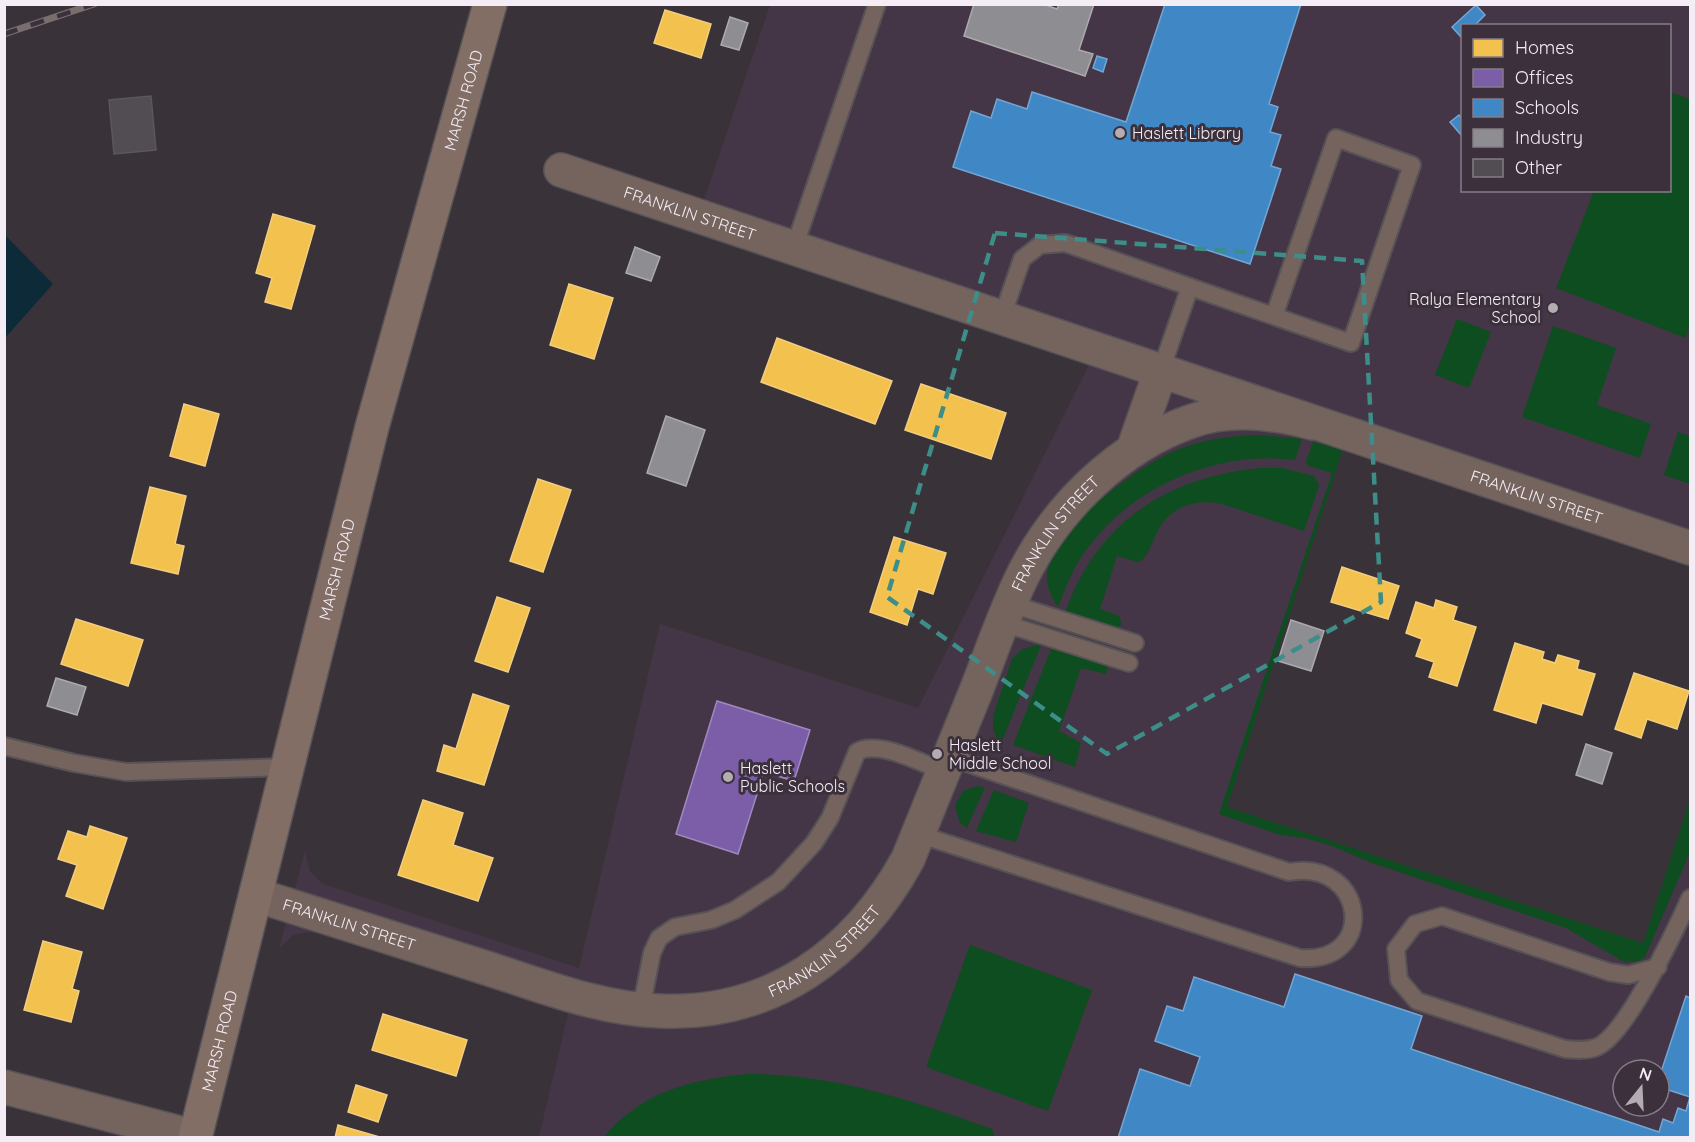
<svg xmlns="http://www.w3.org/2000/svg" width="1695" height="1142" font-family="Quicksand,sans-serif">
	<rect width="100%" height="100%" fill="#393339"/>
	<g fill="#443646" fill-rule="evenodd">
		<path d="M770,5h920v525l-987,-327zM1462,26h208v164h-208z"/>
		<path d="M1091,361l252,88 -116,358 416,136 47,-143v337h-1151l29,-123 -253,-83 -22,4 -14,14 26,-98 5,21 13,12 256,84 81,-344 258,84zM1623,1070h36v36h-36z"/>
	</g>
	<g fill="#0d4d1f">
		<path d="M1670,92l20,7v225l-4,14 -130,-50 38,-97 76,-1z"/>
		<path d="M1457,319l34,13 -22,56 -34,-13z"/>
		<path d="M1553,326l63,22 -19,57 54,19 -11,34 -118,-41z"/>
		<path d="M1678,432l12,4v48l-26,-9z"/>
		<path d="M1258,435l44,4 -7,21c-85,-11 -179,33 -221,109 -6,12 -11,25 -16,38 -8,-11 -13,-25 -10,-39 12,-43 89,-102 129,-118 26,-11 53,-14 81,-15z"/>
		<path d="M1313,442l30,7 -116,358 416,136 47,-143v52l-45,105 -6,4 -15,1 -58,-34 -194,-65 -40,-17 -27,-8 -25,-3 -61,-21 113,-341 -23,-7 -3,-4z"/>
		<path d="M1260,468h22l32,8 5,9 -15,46 -82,-27c-24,-5 -49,1 -62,23 -7,11 -9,24 -18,33l-4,2 -21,-6 -17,53 19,7 3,9 -6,3 -50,-17c31,-89 102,-134 194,-143z"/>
		<path d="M1042,643l-42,103 -7,-17v-13l19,-57 9,-9z"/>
		<path d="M1053,644l52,18 3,3 -2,9 -25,-6 -22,63 22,12 -6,24 -62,-22z"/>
		<path d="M977,786l8,1 -18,41 -7,-5 -5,-17 8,-15z"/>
		<path d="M994,790l35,13 -13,39 -40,-11z"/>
		<path d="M970,945l122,45 -44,121 -122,-44z"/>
		<path d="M748,1074c85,0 163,26 244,55l3,8h-391c36,-45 89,-58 144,-63z"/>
	</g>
	<path fill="#0d2a38" d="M5,235l48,49 -48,54h-1z"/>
	<g fill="#f2c14e" stroke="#f3ce80" stroke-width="1.5">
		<path d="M665,10l46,14 -10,34 -47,-15z"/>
		<path d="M273,214l42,12 -24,83 -26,-7 7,-24 -16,-5z"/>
		<path d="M569,284l44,14 -19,61 -44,-14z"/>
		<path d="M777,338l115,43 -17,43 -114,-42z"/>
		<path d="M921,384l85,29 -15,46 -86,-29z"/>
		<path d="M184,404l35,10 -14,52 -35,-10z"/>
		<path d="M538,479l33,11 -28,82 -33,-11z"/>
		<path d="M150,487l36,9 -11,48 9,2 -6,28 -47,-11z"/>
		<path d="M894,537l52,16 -13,41 -15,-5 -11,36 -37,-13z"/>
		<path d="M1342,567l57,19 -11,33 -57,-17z"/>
		<path d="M497,597l33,11 -22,64 -33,-11z"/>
		<path d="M1436,600l21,7 -4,13 23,7 -19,59 -28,-9 5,-15 -18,-6 6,-17 -16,-6 10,-31 18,6z"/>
		<path d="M76,619l67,21 -15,46 -67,-22z"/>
		<path d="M1515,643l29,9 -2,7 13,4 3,-8 21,6 -2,8 18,5 -13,41 -40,-12 -6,20 -42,-13z"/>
		<path d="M1634,673l55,18 -12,38 -30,-10 -6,19 -26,-9z"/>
		<path d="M473,694l36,12 -25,79 -47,-14 7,-26 12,4z"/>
		<path d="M423,800l40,13 -10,32 40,13 -15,43 -80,-26z"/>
		<path d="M90,826l37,12 -24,71 -37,-13 11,-31 -19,-6 10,-28 19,6z"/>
		<path d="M43,941l39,11 -10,37 7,2 -8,31 -47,-12z"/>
		<path d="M383,1014l84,26 -11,36 -84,-26z"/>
		<path d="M356,1085l31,10 -9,27 -30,-10z"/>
		<path d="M338,1125l45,13h-48z"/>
	</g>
	<path fill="#7b5ea7" stroke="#9f89be" stroke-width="1.5" d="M717,701l93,29 -16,51 -30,-9 -26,82 -62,-20z"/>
	<g fill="#3f88c5" stroke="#75a6d3" stroke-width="1.5">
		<path d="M1165,4h136l-32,100 9,3 -8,25 11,3 -10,31 10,3 -31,95 -297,-97 18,-56 20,7 6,-19 30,10 5,-17 94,30z"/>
		<path d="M1476,5l9,10 -11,11h-12l-1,11 -9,-10z"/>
		<path d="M1097,56l10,3 -4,13 -10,-4z"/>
		<path d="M1459,115l3,3v18l-12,-14z"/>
		<path d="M1295,974l127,42 -11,33 248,83 4,-13 10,4 5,-15 8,3 4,-14v41h-572l22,-69 50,17 10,-29 -45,-16 12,-35 16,5 11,-34 90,30z"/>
		<path d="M1686,996l4,2v99l-31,-10v-9z"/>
	</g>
	<g fill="#8d8d92" stroke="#acaab0" stroke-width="1.5">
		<path d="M974,4h69l14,5 2,-5h35l-15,46 14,4 -8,22 -121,-40z"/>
		<path d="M730,17l18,6 -9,27 -18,-5z"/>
		<path d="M635,247l25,10 -9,24 -25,-8z"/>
		<path d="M666,416l39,14 -19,56 -39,-13z"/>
		<path d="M1291,620l33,11 -13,40 -33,-10z"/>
		<path d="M56,678l30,9 -9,28 -30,-9z"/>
		<path d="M1586,744l26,9 -10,31 -26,-9z"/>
	</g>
	<path fill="#524c53" stroke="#5c575c" stroke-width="1.5" d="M151,96l5,54 -42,4 -5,-54z"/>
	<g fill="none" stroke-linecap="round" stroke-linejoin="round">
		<defs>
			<g id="lane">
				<path d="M794,248l83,-244"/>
				<path d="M1002,317l20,-58 18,-14 25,-2 125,44"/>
				<path d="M1161,370l29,-83 161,56 61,-178 -76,-27 -62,178"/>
				<path d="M1011,604l124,39"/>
				<path d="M1003,623l126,40"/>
				<path d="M4,746l70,17 52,9 162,-5"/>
				<path d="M918,834l382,124c79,6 66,-100 -11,-86l-340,-115"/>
				<path d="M1658,967l-30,8 -19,-3 -167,-56 -27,8 -19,25 3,31 18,21 148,48c11,1 22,2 32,-2 30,-13 79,-118 93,-149"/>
				<path d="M641,1009l11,-56 7,-15 16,-11 36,-7 24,-10 43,-28 36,-39 16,-25 27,-66c20,-13 64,11 86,19"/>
			</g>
			<g id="street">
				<path id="s1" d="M561,170l1129,378"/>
				<path d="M1133,450l28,-80"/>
				<path id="s2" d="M256,895c74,23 149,47 224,71 58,18 118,43 180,45 111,5 196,-57 248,-152 23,-56 45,-112 68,-168 15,-38 28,-77 46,-114 34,-69 97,-131 170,-156 39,-14 83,-8 121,2"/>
				<path d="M4,1087l191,50"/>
			</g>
			<g id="secondary">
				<path id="s3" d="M195,1138l177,-711 118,-423"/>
			</g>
		</defs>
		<use href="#lane" stroke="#565256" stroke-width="20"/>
		<use href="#street" stroke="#565256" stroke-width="36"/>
		<use href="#secondary" stroke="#565256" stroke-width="36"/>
		<use href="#lane" stroke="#75645e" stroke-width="16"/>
		<use href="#street" stroke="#75645e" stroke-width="33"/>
		<use href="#secondary" stroke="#836e66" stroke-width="33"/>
		<defs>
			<path id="rail" d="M4,34l90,-30"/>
		</defs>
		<use href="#rail" stroke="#796e6e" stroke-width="7"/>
		<use href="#rail" stroke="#3b303c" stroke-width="4.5" stroke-dasharray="14" stroke-linecap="butt"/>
	</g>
	<path fill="none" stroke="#3d8e89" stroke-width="4.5" stroke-dasharray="12 8" stroke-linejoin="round" d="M995,233l367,28 19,341 -274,152 -220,-157z"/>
	<g fill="#b3acb3" stroke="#3b303c" stroke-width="2">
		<circle cx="1120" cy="133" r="6"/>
		<circle cx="1553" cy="308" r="6"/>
		<circle cx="937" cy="754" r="6"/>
		<circle cx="728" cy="777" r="6"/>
	</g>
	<g text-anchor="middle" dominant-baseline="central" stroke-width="6" stroke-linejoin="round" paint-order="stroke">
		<g font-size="16" fill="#f4edf5" stroke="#3b303c">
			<text stroke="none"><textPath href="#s3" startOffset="1072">MARSH ROAD</textPath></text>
			<text stroke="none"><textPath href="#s1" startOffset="136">FRANKLIN STREET</textPath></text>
			<text stroke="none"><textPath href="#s1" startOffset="1029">FRANKLIN STREET</textPath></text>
			<text stroke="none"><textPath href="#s2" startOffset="1088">FRANKLIN STREET</textPath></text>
			<text stroke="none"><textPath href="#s3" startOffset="586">MARSH ROAD</textPath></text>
			<text stroke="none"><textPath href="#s2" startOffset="98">FRANKLIN STREET</textPath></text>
			<text stroke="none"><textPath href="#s2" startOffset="602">FRANKLIN STREET</textPath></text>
			<text stroke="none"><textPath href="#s3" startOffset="100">MARSH ROAD</textPath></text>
		</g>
		<g font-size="16" fill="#f4edf5" stroke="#3b303c" text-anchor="start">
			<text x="1132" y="133">Haslett Library</text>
			<text x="1541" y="299" text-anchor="end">Ralya Elementary<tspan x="1541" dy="18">School</tspan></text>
			<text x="949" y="745">Haslett<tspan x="949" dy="18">Middle School</tspan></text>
			<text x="740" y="768">Haslett<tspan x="740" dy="18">Public Schools</tspan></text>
		</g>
	</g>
	<rect width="1695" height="1142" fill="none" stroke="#f4edf5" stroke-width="12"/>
	<rect x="1461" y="24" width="210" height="168" fill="#3b303c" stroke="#857c86" stroke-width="1.5"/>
	<rect x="1473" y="39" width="30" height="18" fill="#f2c14e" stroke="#857c86" stroke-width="1.5"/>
	<text x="1515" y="54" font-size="18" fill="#f4edf5">Homes</text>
	<rect x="1473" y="69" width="30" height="18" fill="#7b5ea7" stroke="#857c86" stroke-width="1.5"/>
	<text x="1515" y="84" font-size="18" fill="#f4edf5">Offices</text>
	<rect x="1473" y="99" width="30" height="18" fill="#3f88c5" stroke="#857c86" stroke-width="1.5"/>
	<text x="1515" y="114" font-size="18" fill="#f4edf5">Schools</text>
	<rect x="1473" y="129" width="30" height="18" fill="#8d8d92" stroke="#857c86" stroke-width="1.5"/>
	<text x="1515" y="144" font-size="18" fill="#f4edf5">Industry</text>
	<rect x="1473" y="159" width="30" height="18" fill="#524c53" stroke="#857c86" stroke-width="1.5"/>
	<text x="1515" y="174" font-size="18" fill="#f4edf5">Other</text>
	<g transform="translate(1641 1088) rotate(18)"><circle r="28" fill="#3b303c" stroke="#857c86" stroke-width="1.5"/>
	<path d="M0-4.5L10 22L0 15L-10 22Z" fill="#b3acb3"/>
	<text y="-9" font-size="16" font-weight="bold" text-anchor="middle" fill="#f4edf5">N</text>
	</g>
</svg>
